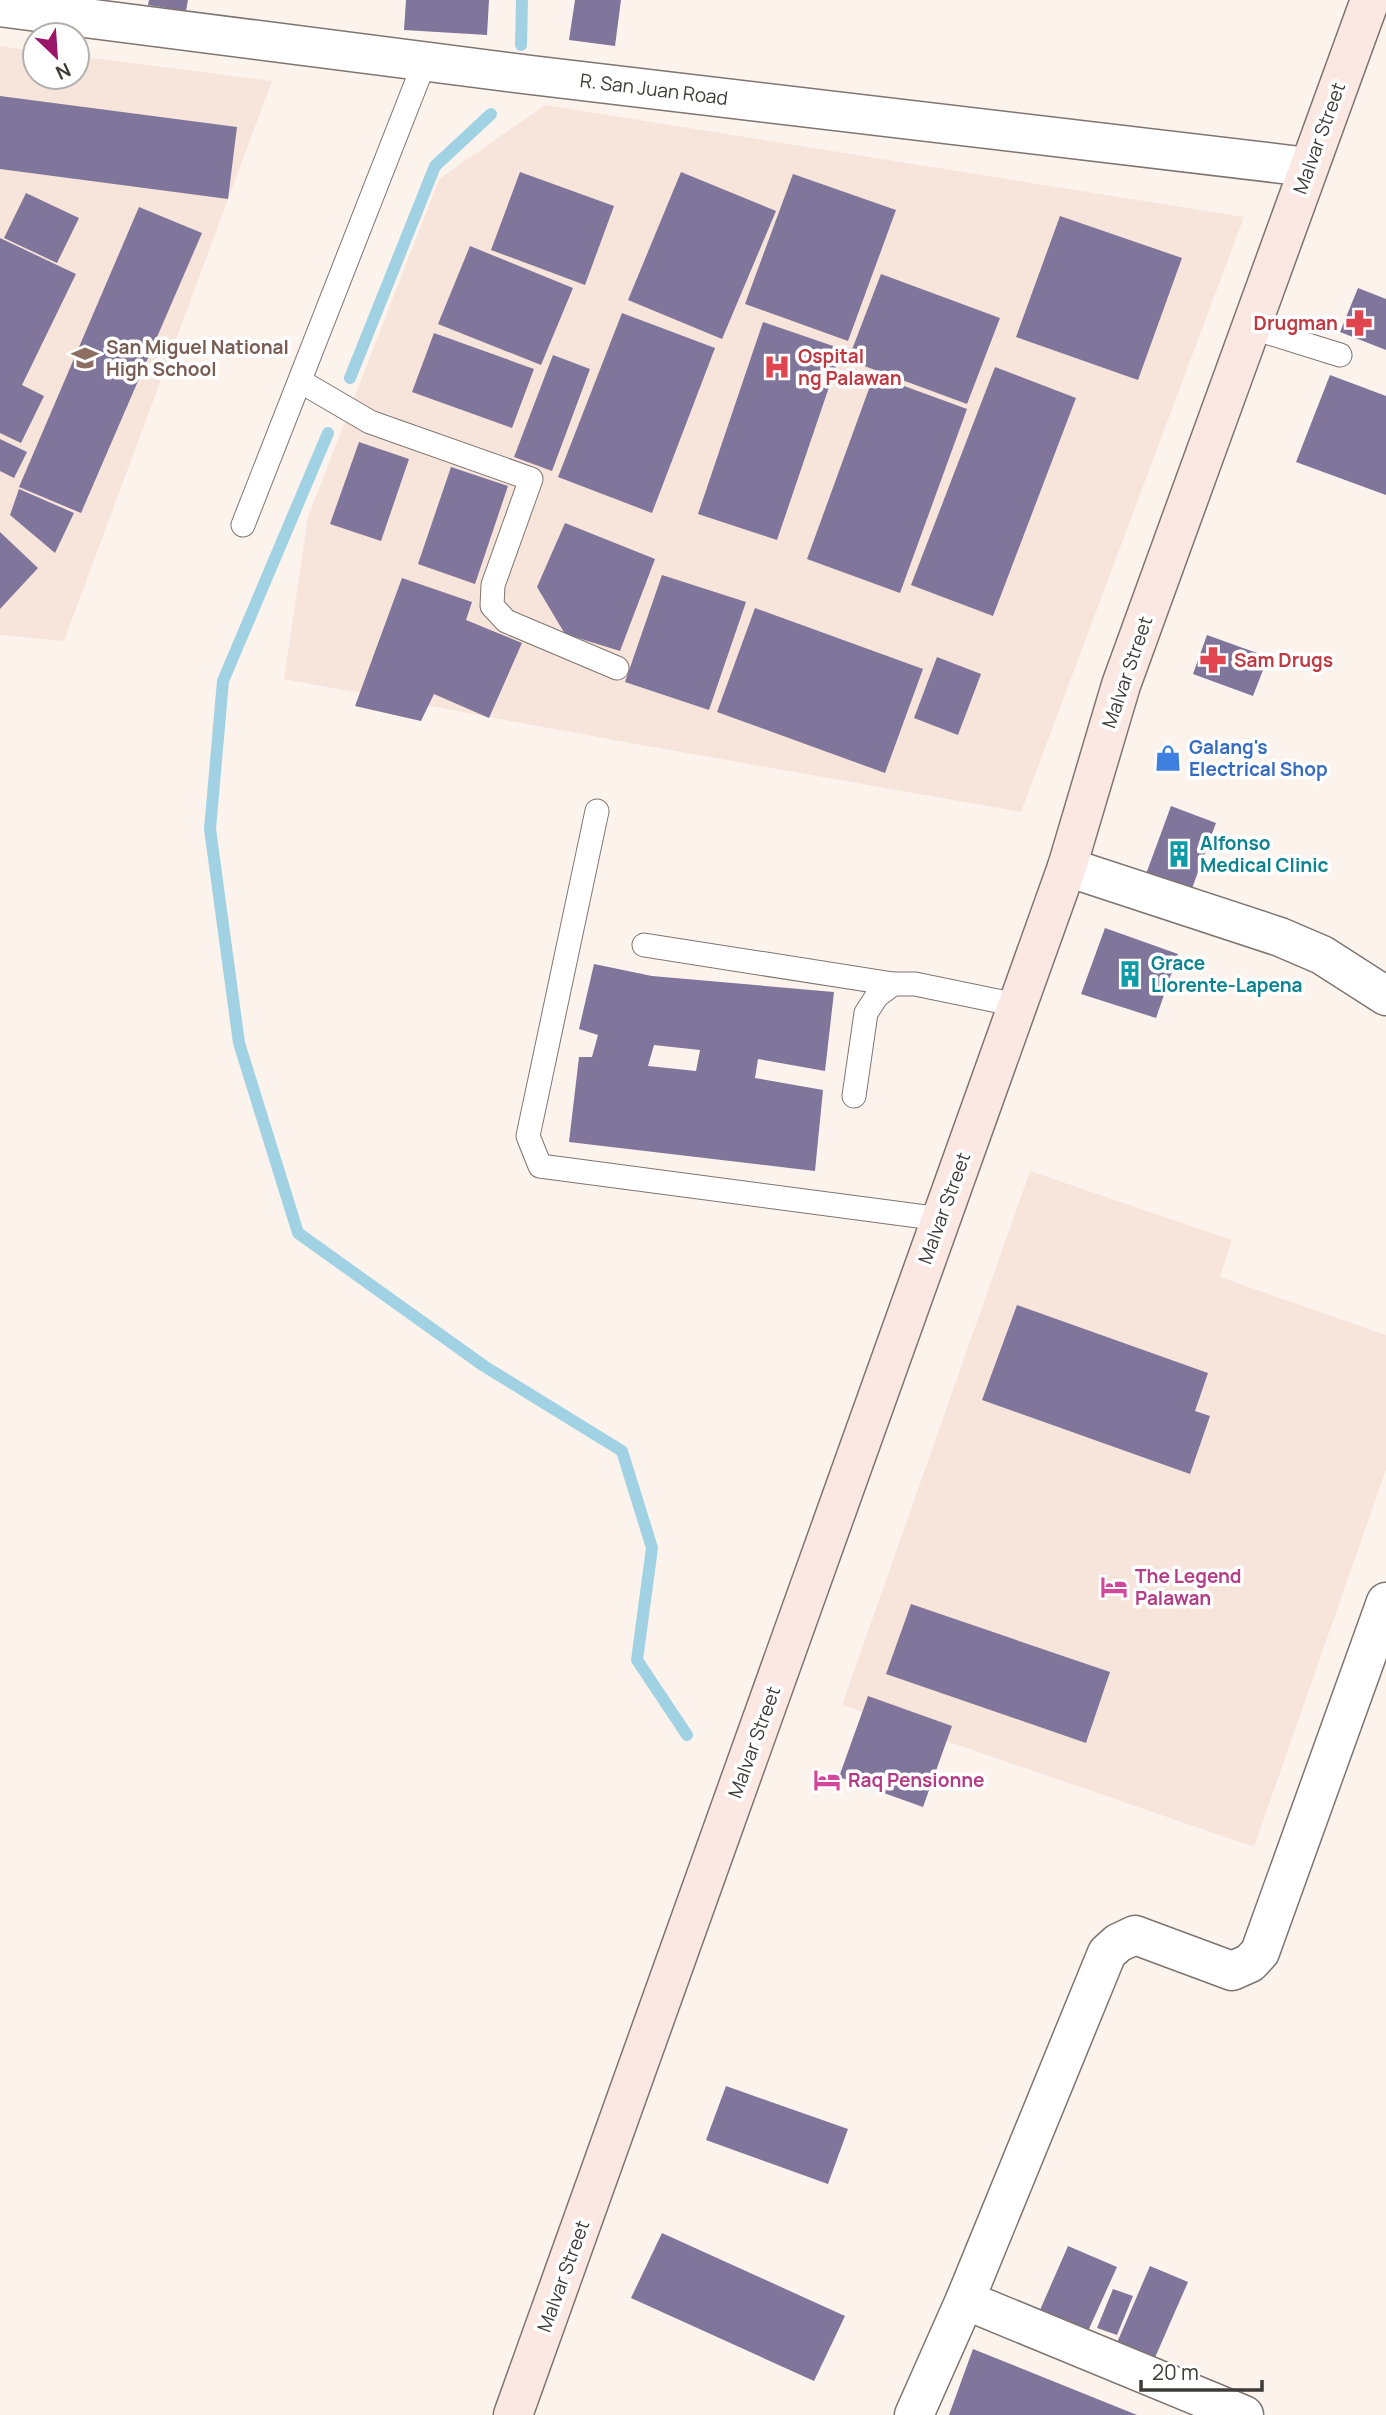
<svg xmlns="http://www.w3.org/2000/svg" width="1386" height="2415" font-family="Manrope,sans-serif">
	<rect width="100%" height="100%" fill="#fdf3ed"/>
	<g fill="#f7e5db">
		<path d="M0,46l35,5v26h42v-21l195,25 -208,560 -64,-6z"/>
		<path d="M545,105l699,112 -223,595 -391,-69 -346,-64 24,-162 131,-338z"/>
		<path d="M1030,1171l202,69 -12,37 166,58v135l-132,377 -412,-142z"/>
	</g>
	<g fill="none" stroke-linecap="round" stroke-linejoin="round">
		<g stroke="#a1d2e4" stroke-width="12">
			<path d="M521,45l1,-45"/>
			<path d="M350,378l85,-212 56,-52"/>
			<path d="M328,433l-105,248 -13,148 29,214 59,190 186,133 138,85 30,97 -15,112 50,75"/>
		</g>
	</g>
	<g fill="#80759a" fill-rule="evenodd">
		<path d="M149,0h39l-2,11 -38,-6z"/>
		<path d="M406,0h83l-2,35 -83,-5z"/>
		<path d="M575,0h46l-6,46 -46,-6z"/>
		<path d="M0,96l237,31 -9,72 -228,-30z"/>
		<path d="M520,172l94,34 -29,79 -94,-35z"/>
		<path d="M681,172l95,39 -54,128 -94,-39z"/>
		<path d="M793,174l103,36 -48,131 -103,-37z"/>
		<path d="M26,193l53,25 -22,45 -53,-25z"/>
		<path d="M139,207l63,26 -121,280 -62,-26z"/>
		<path d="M1060,216l122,42 -44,122 -122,-43z"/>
		<path d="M0,238l76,36 -54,111 22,11 -23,47 -21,-10z"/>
		<path d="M470,246l103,42 -32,77 -103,-41z"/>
		<path d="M881,274l119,44 -33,86 -119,-44z"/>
		<path d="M1358,288l28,11v51l-46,-18z"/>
		<path d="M622,313l93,35 -63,165 -94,-36z"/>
		<path d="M763,322l79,27 -65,191 -79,-26z"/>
		<path d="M434,333l100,36 -22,59 -100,-36z"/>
		<path d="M553,355l37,14 -38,102 -38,-14z"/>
		<path d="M995,367l81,31 -83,218 -82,-31z"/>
		<path d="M874,375l93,34 -67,184 -93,-34z"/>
		<path d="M1330,375l56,21v99l-90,-33z"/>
		<path d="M0,439l27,13 -13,26 -14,-7z"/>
		<path d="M359,442l50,17 -28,82 -51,-17z"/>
		<path d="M451,467l57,19 -33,98 -57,-20z"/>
		<path d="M19,489l55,24 -19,40 -45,-38z"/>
		<path d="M565,523l90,36 -35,92 -55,-17 -28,-47z"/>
		<path d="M0,532l38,36 -38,41z"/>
		<path d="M662,575l84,27 -37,108 -84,-28z"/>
		<path d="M402,578l70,24 -6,18 56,23 -33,75 -55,-24 -13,27 -66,-15z"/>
		<path d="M755,608l168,61 -38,104 -168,-61z"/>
		<path d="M1207,635l61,22 -15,39 -60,-22z"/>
		<path d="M937,657l44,17 -23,61 -44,-17z"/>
		<path d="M1171,806l45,17 -29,79 -45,-17z"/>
		<path d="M1105,928l73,26 -22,64 -75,-24z"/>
		<path d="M594,964l58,12 182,16 -9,79 -67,-12 -3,19 68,12 -8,81 -246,-29 10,-85h13l6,-22 -19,-6zM654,1045l46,5 -4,21 -48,-5z"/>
		<path d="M1017,1305l191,68 -13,38 15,5 -20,58 -208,-74z"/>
		<path d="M911,1604l199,68 -24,71 -200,-69z"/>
		<path d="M868,1696l84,30 -29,81 -84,-30z"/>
		<path d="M726,2086l122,43 -20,55 -122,-44z"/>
		<path d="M662,2233l183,83 -31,65 -183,-83z"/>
		<path d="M1068,2246l49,21 -29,64 -48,-21z"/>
		<path d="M1150,2266l38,16 -38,87 -37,-17z"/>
		<path d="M1113,2289l20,7 -16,39 -20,-7z"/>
		<path d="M973,2349l164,66h-188z"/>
	</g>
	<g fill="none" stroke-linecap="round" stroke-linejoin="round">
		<defs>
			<g id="lane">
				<path d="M1250,327l90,28"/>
				<path d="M300,381l70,41 161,57 -38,106 -1,21 14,15 111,47"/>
				<path d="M243,525l182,-464"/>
				<path d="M597,811l-69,325 12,30 401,53"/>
				<path d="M644,945l249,39"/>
				<path d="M854,1096l12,-83 11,-17 16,-12h22l102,21"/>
			</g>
			<g id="street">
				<path d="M0,7l531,68 777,92"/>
				<path d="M1067,867l213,70 42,18 64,41"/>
				<path d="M965,2300l279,115"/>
				<path d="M914,2415l51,-115 142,-347 11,-10 17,-8 97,36 18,-8 10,-11 126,-350"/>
			</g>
			<path id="secondary" d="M513,2415l554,-1548 54,-182 249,-685"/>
		</defs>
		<use href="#lane" stroke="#7e7570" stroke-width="25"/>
		<use href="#street" stroke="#7e7570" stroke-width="41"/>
		<use href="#secondary" stroke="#7e7570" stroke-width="41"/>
		<use href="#lane" stroke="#fff" stroke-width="23"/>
		<use href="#street" stroke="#fff" stroke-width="38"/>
		<use href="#secondary" stroke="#fce8e3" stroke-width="38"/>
	</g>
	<defs>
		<symbol id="pharmacy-bare" viewBox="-9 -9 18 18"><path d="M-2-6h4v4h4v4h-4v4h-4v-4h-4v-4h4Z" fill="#e0444e" stroke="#fff" stroke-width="2.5" paint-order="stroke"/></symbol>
		<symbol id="school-bare" viewBox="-9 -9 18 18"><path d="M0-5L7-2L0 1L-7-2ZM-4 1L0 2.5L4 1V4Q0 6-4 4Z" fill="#8d6e63" stroke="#fff" stroke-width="2.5" paint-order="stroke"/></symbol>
		<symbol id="hospital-bare" viewBox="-9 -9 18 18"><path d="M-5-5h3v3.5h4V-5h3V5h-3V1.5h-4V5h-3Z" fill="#e0444e" stroke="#fff" stroke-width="2.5" paint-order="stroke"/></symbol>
		<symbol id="shop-bare" viewBox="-9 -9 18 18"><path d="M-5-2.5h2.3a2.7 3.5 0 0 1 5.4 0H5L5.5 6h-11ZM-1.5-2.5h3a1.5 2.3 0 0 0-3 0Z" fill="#3f7fe0" stroke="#fff" stroke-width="2.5" paint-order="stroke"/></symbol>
		<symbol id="building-bare" viewBox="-9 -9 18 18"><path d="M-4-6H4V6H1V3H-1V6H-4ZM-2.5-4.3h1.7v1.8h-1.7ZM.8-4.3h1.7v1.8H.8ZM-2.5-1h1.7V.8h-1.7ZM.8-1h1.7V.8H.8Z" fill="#0f9aa8" stroke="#fff" stroke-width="2.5" paint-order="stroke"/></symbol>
		<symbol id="hotel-bare" viewBox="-9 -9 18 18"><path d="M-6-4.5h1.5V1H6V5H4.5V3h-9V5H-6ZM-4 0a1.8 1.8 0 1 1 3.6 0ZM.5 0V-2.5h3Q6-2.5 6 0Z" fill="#d1479c" stroke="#fff" stroke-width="2.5" paint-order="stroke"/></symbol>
	</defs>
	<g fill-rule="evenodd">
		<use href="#pharmacy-bare" x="1340" y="304" width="38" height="38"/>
		<use href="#school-bare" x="66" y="339" width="38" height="38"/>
		<use href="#hospital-bare" x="758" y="348" width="38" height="38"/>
		<use href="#pharmacy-bare" x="1194" y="641" width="38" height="38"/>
		<use href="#shop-bare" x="1149" y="739" width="38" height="38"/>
		<use href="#building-bare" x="1160" y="835" width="38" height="38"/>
		<use href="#building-bare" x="1111" y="955" width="38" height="38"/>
		<use href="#hotel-bare" x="1095" y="1568" width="38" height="38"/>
		<use href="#hotel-bare" x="808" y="1761" width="38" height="38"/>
	</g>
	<g text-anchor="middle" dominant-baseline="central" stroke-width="7" stroke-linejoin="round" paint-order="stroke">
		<g font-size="19" fill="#3f3b38" stroke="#fff">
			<text transform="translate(654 89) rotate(7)">R. San Juan Road</text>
			<text transform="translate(1319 138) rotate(-70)">Malvar Street</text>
			<text transform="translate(1127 672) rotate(-71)">Malvar Street</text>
			<text transform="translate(944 1208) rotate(-70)">Malvar Street</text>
			<text transform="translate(754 1742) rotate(-70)">Malvar Street</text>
			<text transform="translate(563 2276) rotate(-70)">Malvar Street</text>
		</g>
		<g font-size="19" font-weight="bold" fill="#be3a42" stroke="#fff" text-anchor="start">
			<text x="1338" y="323" text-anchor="end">Drugman</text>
			<text x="798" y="356">Ospital<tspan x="798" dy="22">ng Palawan</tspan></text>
			<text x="1234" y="660">Sam Drugs</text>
		</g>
		<g font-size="19" font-weight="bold" fill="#785e54" stroke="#fff" text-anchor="start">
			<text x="106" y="347">San Miguel National<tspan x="106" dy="22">High School</tspan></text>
		</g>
		<g font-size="19" font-weight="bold" fill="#366cbe" stroke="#fff" text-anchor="start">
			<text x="1189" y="747">Galang's<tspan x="1189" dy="22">Electrical Shop</tspan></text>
		</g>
		<g font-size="19" font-weight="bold" fill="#0d838f" stroke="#fff" text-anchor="start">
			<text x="1200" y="843">Alfonso<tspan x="1200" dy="22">Medical Clinic</tspan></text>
			<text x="1151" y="963">Grace<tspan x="1151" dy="22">Llorente-Lapena</tspan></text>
		</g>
		<g font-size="19" font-weight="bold" fill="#b23c85" stroke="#fff" text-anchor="start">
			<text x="1135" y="1576">The Legend<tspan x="1135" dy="22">Palawan</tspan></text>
			<text x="848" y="1780">Raq Pensionne</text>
		</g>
	</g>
	<g transform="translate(56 56) rotate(155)"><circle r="33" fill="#ffffff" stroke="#b2b1af" stroke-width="2"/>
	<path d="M0-5L12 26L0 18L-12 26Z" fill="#9a1669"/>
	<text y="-10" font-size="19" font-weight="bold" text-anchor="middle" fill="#3f3b38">N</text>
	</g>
	<path d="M1141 2380v10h121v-10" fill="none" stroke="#3f3b38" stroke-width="3.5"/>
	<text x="1152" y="2380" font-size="21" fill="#3f3b38" stroke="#ffffff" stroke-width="5" paint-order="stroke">20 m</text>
</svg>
